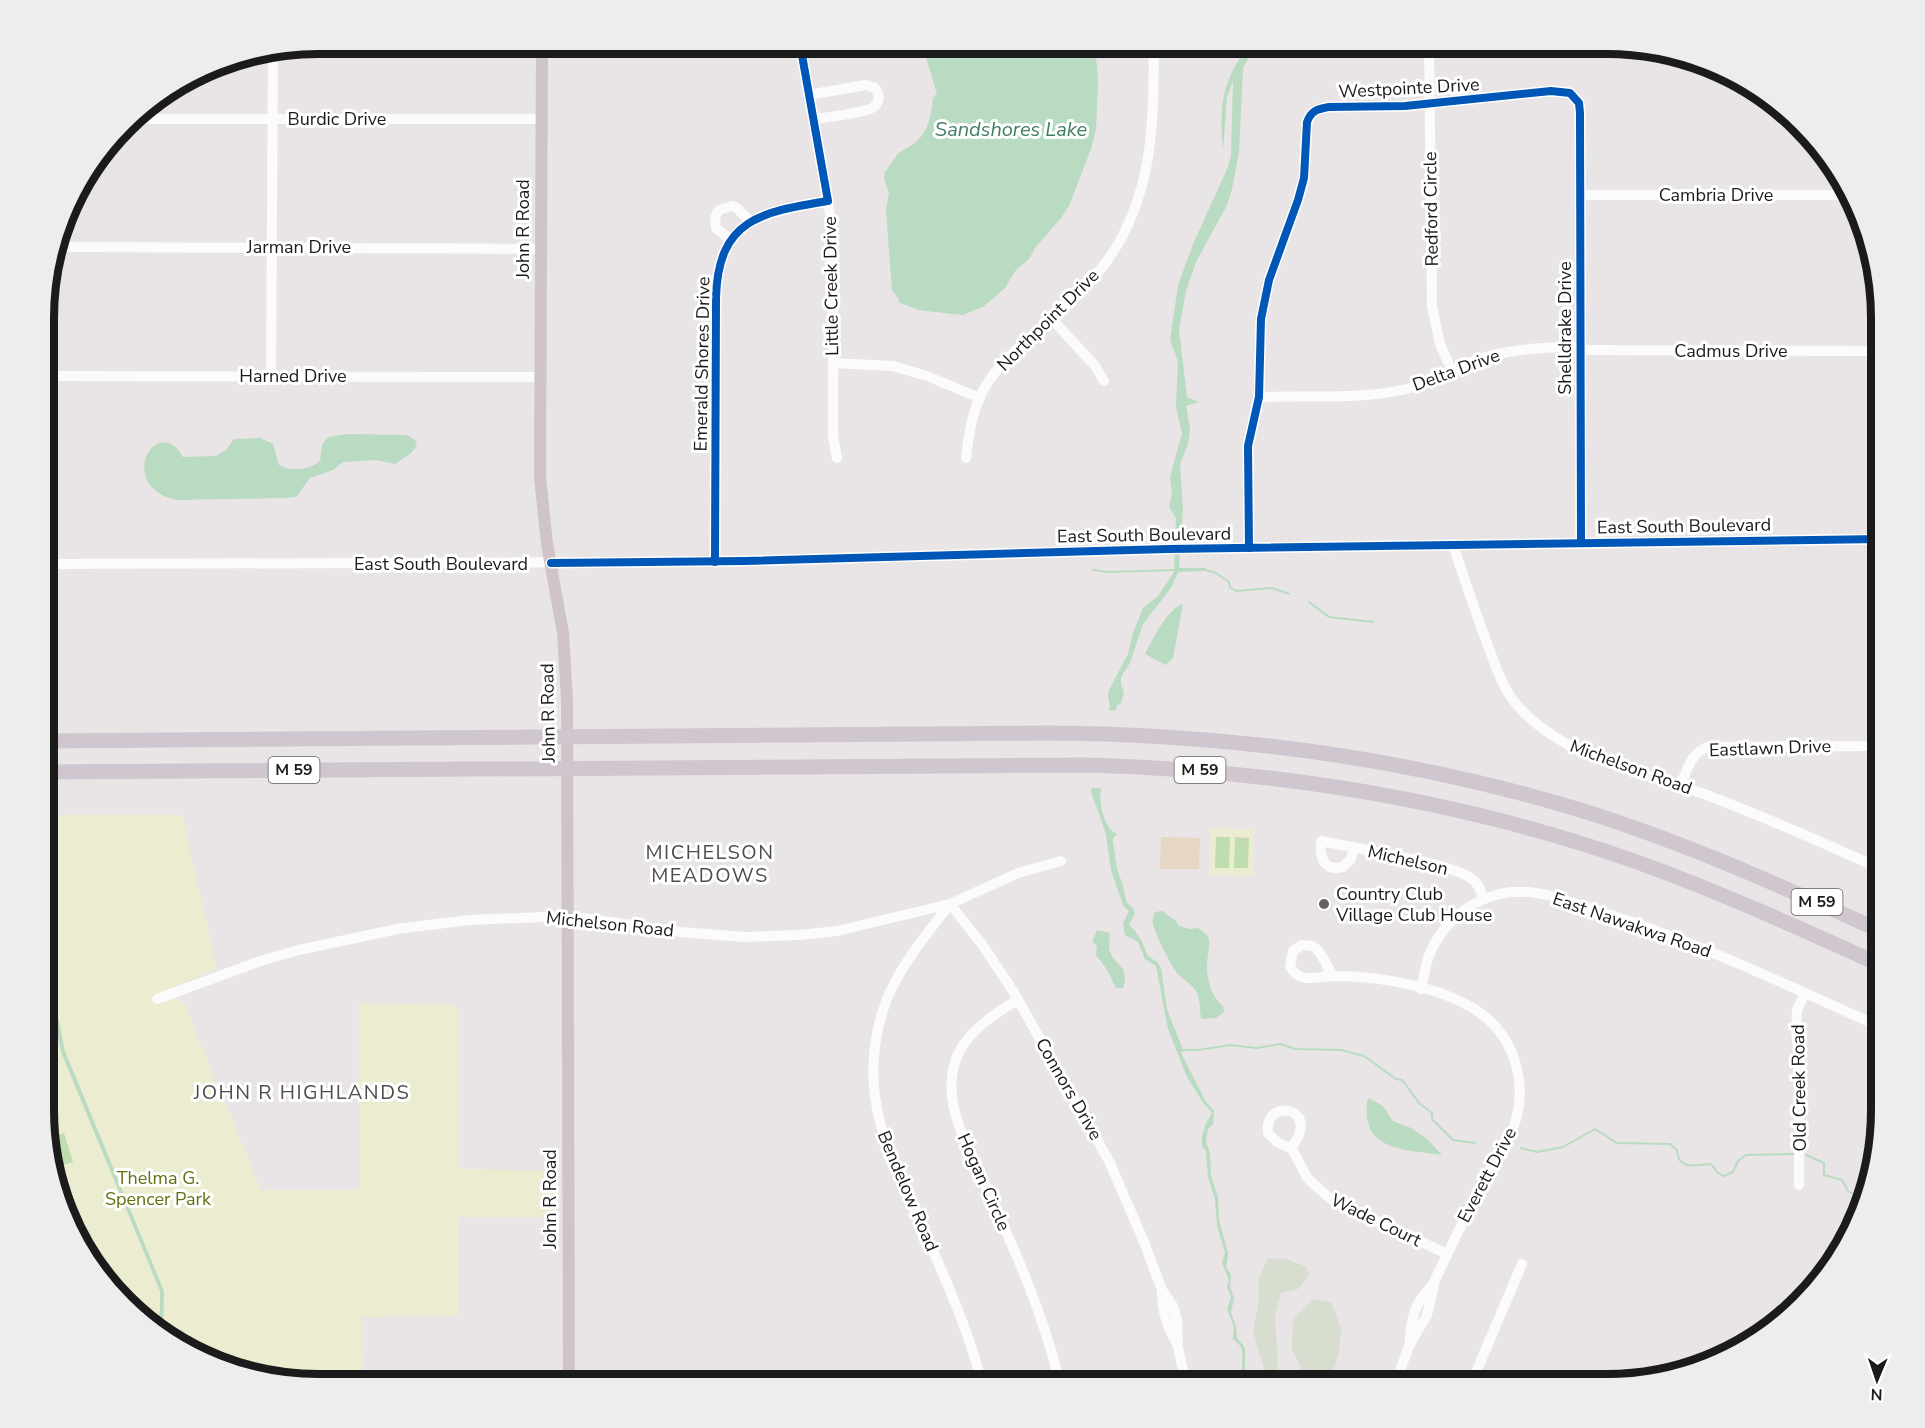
<svg xmlns="http://www.w3.org/2000/svg" width="1925" height="1428" font-family="'Nunito Sans',sans-serif">
	<rect width="100%" height="100%" fill="#e9e4e5"/>
	<path fill="#e6d6c4" d="M1161,837l39,1 -1,31h-39z"/>
	<g fill="#d7ded0">
		<path d="M1268,1258l18,1 21,8 2,9 -11,13 -17,4 -6,23 4,68h-9l-2,-2 -15,-51 5,-25 1,-28z"/>
		<path d="M1313,1299l18,3 10,26 -2,25 -10,31h-23v-6l-14,-29 1,-30z"/>
	</g>
	<g fill="#ecedd0">
		<path d="M45,815h137l35,154 -54,22 21,12 77,187h99l-1,-187 98,2v164l99,2 -1,46h-97v99l-97,1 1,67h-62l-87,-20 -76,-47 -65,-85 -28,-104z"/>
		<path d="M1210,828l44,2 -1,46 -44,-1z"/>
	</g>
	<g fill="#c0ddaf">
		<path d="M1216,837h14l-1,31h-14z"/>
		<path d="M1235,837l14,1 -1,30h-14z"/>
		<path d="M64,1133l9,29 -18,5 -8,-29z"/>
	</g>
	<g fill="#b9dbc1">
		<path d="M915,44h180l3,37 -2,48 -5,20 -22,57 -8,12 -26,30 -6,11 -13,11 -11,18 -21,18 -21,9 -11,-1 -33,-4 -21,-8 1,-3 -7,-9 -6,-80 3,-17 -5,-14 1,-7c4,-5 10,-15 14,-19 5,-4 12,-6 17,-11 12,-10 16,-29 17,-44l4,-4 -11,-37z"/>
		<path d="M1250,44h13l-9,5 -11,19 -4,84 -7,37 -5,16 -31,57 -10,29 -7,39 8,67 12,5 -13,4 4,23 -2,15 -8,20 3,45 -4,57 1,2h26v3l-28,1 -7,16 -28,36 -13,39 -9,14v7l3,9 -3,10 -4,2 -1,5 -7,1c3,-8 -3,-13 0,-21l19,-36 5,-21 10,-25 15,-12 16,-24 2,-54 -7,-11 3,-14 -2,-16 12,-44 -6,-26 2,-46 -8,-21 8,-55 16,-43 34,-75 3,-12 2,-74 -6,16 -4,53c-4,-43 -1,-71 27,-106z"/>
		<path d="M347,434l60,1 8,5 2,6 -6,7 -16,11 -19,-4 -33,2 -10,8 -23,8 -14,19 -10,1 -110,2c-54,-12 -28,-73 -2,-54 4,2 6,7 9,11l33,-1 10,-6 8,-11 26,-1 13,6 6,21c12,7 31,5 41,-4l2,-16 6,-8z"/>
		<path d="M1183,603l-10,55 -7,7 -21,-11c9,-17 20,-41 38,-51z"/>
		<path d="M1092,788h9c-3,13 3,41 16,46l-4,4v4l4,27 6,17 4,17 6,5 2,5 -6,12c10,9 14,18 18,30l11,8 3,5 6,41 16,41 -2,3 25,49 8,9 -1,13 -5,5 -2,12 4,12 1,23 7,21 1,22 9,35 -2,13 5,8 -1,12 4,11 -3,15 5,13 1,12 8,10v36h-4c0,-8 3,-31 0,-37 -2,-3 -5,-5 -8,-8l1,-12 -7,-18 4,-12 -4,-10 2,-7 -7,-17 3,-11 -8,-26 -2,-27 -7,-22 -2,-26 -4,-5v-10l4,-13 6,-10 -10,-12 -15,-24 -19,-48 -12,-63 -11,-7 -7,-17 -13,-7 -2,-12 6,-12 -6,-6 -12,-35 -5,-36 -15,-42z"/>
		<path d="M1162,911l14,10 3,5 11,3 8,-1 10,8c3,11 -1,18 -1,29 0,14 4,32 16,41l1,6 -8,6 -15,1c-1,-8 -1,-17 -3,-24 -4,-10 -12,-13 -19,-20 -8,-8 -22,-38 -26,-50 -1,-5 0,-9 2,-13z"/>
		<path d="M1097,930l13,3c0,4 -1,10 -1,15 3,18 22,16 14,40h-7l-10,-20 -10,-13 1,-9 -5,-4z"/>
		<path d="M47,957l5,14 1,22 12,58 99,240 -1,41 -6,-3 3,-18v-20l-99,-239 -12,-61z"/>
		<path d="M1369,1098l14,8 10,15 18,7 16,11 15,16c-27,-5 -72,-2 -75,-39 0,-6 -2,-12 2,-18z"/>
	</g>
	<g fill="none" stroke-linecap="round" stroke-linejoin="round">
		<g stroke="#b9dbc1" stroke-width="2">
			<path d="M1093,570l16,2 65,-2"/>
			<path d="M1206,570l10,3 13,9 1,5 6,4 36,-3 17,6"/>
			<path d="M1309,602l20,15 44,5"/>
			<path d="M44,947l3,10"/>
			<path d="M1183,1050h15l32,-5 27,3 24,-4 14,5 46,1 23,6 32,23 6,1 18,24 12,9v6l21,21 22,3"/>
			<path d="M1521,1148l16,4 26,-5 32,-18 22,14 53,1 7,6c1,21 19,15 34,14l7,9 5,3 10,-4 5,-11 8,-6 48,-1"/>
			<path d="M1806,1155l18,8v12l18,5 6,11 9,5 6,7"/>
		</g>
		<g stroke="#fcfbfb" stroke-width="10">
			<path d="M800,44l32,182 1,31v179l4,22"/>
			<path d="M1429,44l3,262 8,38 12,27"/>
			<path d="M808,95l58,-10 9,3c4,5 6,12 0,18 -5,6 -51,12 -62,13"/>
			<path d="M131,119h411"/>
			<path d="M1580,195h272"/>
			<path d="M731,240l-15,-12 -1,-11 4,-7 14,-4 5,3 12,13"/>
			<path d="M58,247l483,2"/>
			<path d="M1052,319l43,47 9,15"/>
			<path d="M1580,350l301,1"/>
			<path d="M833,363l60,3 34,10 53,22"/>
			<path d="M46,376l495,1"/>
			<path d="M271,376l2,-325"/>
			<path d="M1259,397c48,-2 102,3 148,-8 26,-7 47,-22 72,-30 33,-11 67,-11 101,-13"/>
			<path d="M966,458c3,-25 6,-49 19,-71 16,-28 43,-47 67,-68 25,-22 49,-46 66,-75 37,-64 35,-129 36,-200"/>
			<path d="M1453,545c10,30 20,60 31,90 9,23 17,52 33,70 48,55 127,66 192,91 58,22 115,47 172,73"/>
			<path d="M1249,548l-1,-102 11,-49 2,-78 8,-39 29,-80 6,-22 3,-56c4,-11 10,-13 22,-15l76,-1 146,-15 19,2 9,10 1,10 1,429"/>
			<path d="M715,562l1,-264c2,-79 45,-86 112,-97"/>
			<path d="M45,564l670,-2 453,-13 713,-10"/>
			<path d="M1680,785c8,-15 10,-31 27,-38l174,-1"/>
			<path d="M1354,847l-3,12 -8,8c-19,5 -24,-10 -22,-26l41,8c24,5 94,17 110,30 7,5 9,13 12,20"/>
			<path d="M1333,976c-16,1 -35,8 -43,-10l3,-15 9,-6 11,1c10,7 13,20 20,30 47,0 119,11 156,44 26,24 36,62 28,96 -6,22 -20,42 -31,61 -19,34 -34,68 -51,103 -4,8 -11,14 -16,22 -8,13 -8,29 -10,44"/>
			<path d="M1421,989c3,-11 4,-21 7,-31 11,-30 37,-55 68,-63 35,-10 69,5 102,16 98,30 190,75 283,116"/>
			<path d="M157,999l106,-39 36,-10 98,-21 72,-9 98,-4 114,16 64,5 54,-2 38,-4 113,-27 68,-31 43,-12"/>
			<path d="M1018,1000c-54,30 -81,62 -59,126 37,85 80,168 101,258"/>
			<path d="M1292,1149l-15,-7 -9,-9c-4,-31 39,-28 32,-2 -1,6 -6,12 -8,18l16,30 24,21 115,54"/>
			<path d="M1799,1185v-69l3,-24 -6,-61 1,-21 8,-17"/>
			<path d="M1162,1291c0,21 5,35 15,53"/>
			<path d="M521,1384l22,-7 26,-3"/>
			<path d="M982,1384c-11,-45 -30,-90 -49,-133 -38,-85 -83,-156 -46,-252 13,-33 41,-67 63,-95l31,39 32,48 96,170 35,81 18,48 11,16 4,14 1,27 8,37"/>
			<path d="M1395,1384l14,-38 18,-31 7,-29"/>
			<path d="M1471,1384l51,-120"/>
		</g>
		<path stroke="#cfc4c9" stroke-width="12" d="M542,44l-2,433 7,67 16,89 4,68 2,683"/>
		<g stroke="#cfc6cf" stroke-width="15">
			<path d="M45,741l1004,-8c173,1 345,23 511,71 111,32 216,80 321,127"/>
			<path d="M45,772l1040,-7c186,5 373,34 549,96 84,30 165,67 247,104"/>
		</g>
		<defs>
			<g id="cycleway">
				<path d="M1249,548l-1,-102 11,-49 2,-78 8,-39 29,-80 6,-22 3,-56c4,-11 10,-13 22,-15l76,-1 146,-15 19,2 9,10 1,10 1,429"/>
				<path d="M715,562l1,-264c2,-79 45,-86 112,-97l-28,-157"/>
				<path d="M551,563l193,-2 424,-12 713,-10"/>
			</g>
		</defs>
		<use href="#cycleway" stroke="#fff" stroke-width="11"/>
		<use href="#cycleway" stroke="#0057b8" stroke-width="8"/>
	</g>
	<circle fill="#636162" stroke="#fff" stroke-width="2" cx="1324" cy="904" r="6"/>
	<g text-anchor="middle" dominant-baseline="central" stroke-width="6" stroke-linejoin="round" paint-order="stroke">
		<g fill="#fff" stroke="#5f5f5f" stroke-width="1.5">
			<rect x="268.5" y="757" width="51" height="26" rx="4.5"/>
			<rect x="1174.5" y="757" width="51" height="26" rx="4.5"/>
			<rect x="1791.5" y="889" width="51" height="26" rx="4.5"/>
		</g>
		<g font-size="16" font-weight="bold" fill="#1b1b1b">
			<text x="294" y="770">M 59</text>
			<text x="1200" y="770">M 59</text>
			<text x="1817" y="902">M 59</text>
		</g>
		<g font-size="18" fill="#1b1b1b" stroke="#fff">
			<text transform="translate(1409 88) rotate(-3)">Westpointe Drive</text>
			<text x="337" y="119">Burdic Drive</text>
			<text x="1716" y="195">Cambria Drive</text>
			<text transform="translate(1431 209) rotate(-91)">Redford Circle</text>
			<text transform="translate(523 229) rotate(-90)">John R Road</text>
			<text x="299" y="247">Jarman Drive</text>
			<text transform="translate(831 286) rotate(-91)">Little Creek Drive</text>
			<text transform="translate(1048 320) rotate(-45)">Northpoint Drive</text>
			<text transform="translate(1565 328) rotate(-90)">Shelldrake Drive</text>
			<text x="1731" y="351">Cadmus Drive</text>
			<text transform="translate(702 364) rotate(-89)">Emerald Shores Drive</text>
			<text transform="translate(1456 370) rotate(-20)">Delta Drive</text>
			<text x="293" y="376">Harned Drive</text>
			<text transform="translate(1684 526) rotate(-1)">East South Boulevard</text>
			<text transform="translate(1144 535) rotate(-1)">East South Boulevard</text>
			<text x="441" y="564">East South Boulevard</text>
			<text transform="translate(548 713) rotate(-91)">John R Road</text>
			<text transform="translate(1770 748) rotate(-2)">Eastlawn Drive</text>
			<text transform="translate(1631 767) rotate(20)">Michelson Road</text>
			<text transform="translate(1408 860) rotate(13)">Michelson</text>
			<text transform="translate(610 924) rotate(6)">Michelson Road</text>
			<text transform="translate(1632 925) rotate(19)">East Nawakwa Road</text>
			<text transform="translate(1799 1088) rotate(-91)">Old Creek Road</text>
			<text transform="translate(1069 1089) rotate(60)">Connors Drive</text>
			<text transform="translate(1487 1175) rotate(-62)">Everett Drive</text>
			<text transform="translate(984 1182) rotate(66)">Hogan Circle</text>
			<text transform="translate(908 1191) rotate(67)">Bendelow Road</text>
			<text transform="translate(550 1199) rotate(-90)">John R Road</text>
			<text transform="translate(1376 1220) rotate(26)">Wade Court</text>
		</g>
		<g font-size="18" fill="#1b1b1b" stroke="#fff" text-anchor="start">
			<text x="1336" y="894">Country Club<tspan x="1336" dy="21">Village Club House</tspan></text>
		</g>
		<g font-size="18" fill="#637012" stroke="#fff">
			<text x="158" y="1178">Thelma G.<tspan x="158" dy="21">Spencer Park</tspan></text>
		</g>
		<g font-size="20" font-style="italic" fill="#407e62" stroke="#fff">
			<text x="1011" y="129">Sandshores Lake</text>
		</g>
		<g font-size="20" letter-spacing="1.5" fill="#4e4e4e" stroke="#fff">
			<text x="710" y="852">MICHELSON<tspan x="710" dy="23">MEADOWS</tspan></text>
			<text x="302" y="1092">JOHN R HIGHLANDS</text>
		</g>
	</g>
	<path d="M0 0H1925V1428H0ZM318 54H1607A264 264 0 0 1 1871 318V1110A264 264 0 0 1 1607 1374H318A264 264 0 0 1 54 1110V318A264 264 0 0 1 318 54Z" fill="#ededed" fill-rule="evenodd"/>
	<path fill="none" stroke="#1b1b1b" stroke-width="8" d="M318 54H1607A264 264 0 0 1 1871 318V1110A264 264 0 0 1 1607 1374H318A264 264 0 0 1 54 1110V318A264 264 0 0 1 318 54Z"/>
	<g transform="translate(1877 1380) rotate(182)" stroke="#ffffff" stroke-width="4.5" paint-order="stroke">
	<path d="M0-4.5L10 22L0 15L-10 22Z" fill="#1b1b1b"/>
	<text y="-9" font-size="16" font-weight="bold" text-anchor="middle" fill="#1b1b1b">N</text>
	</g>
</svg>
